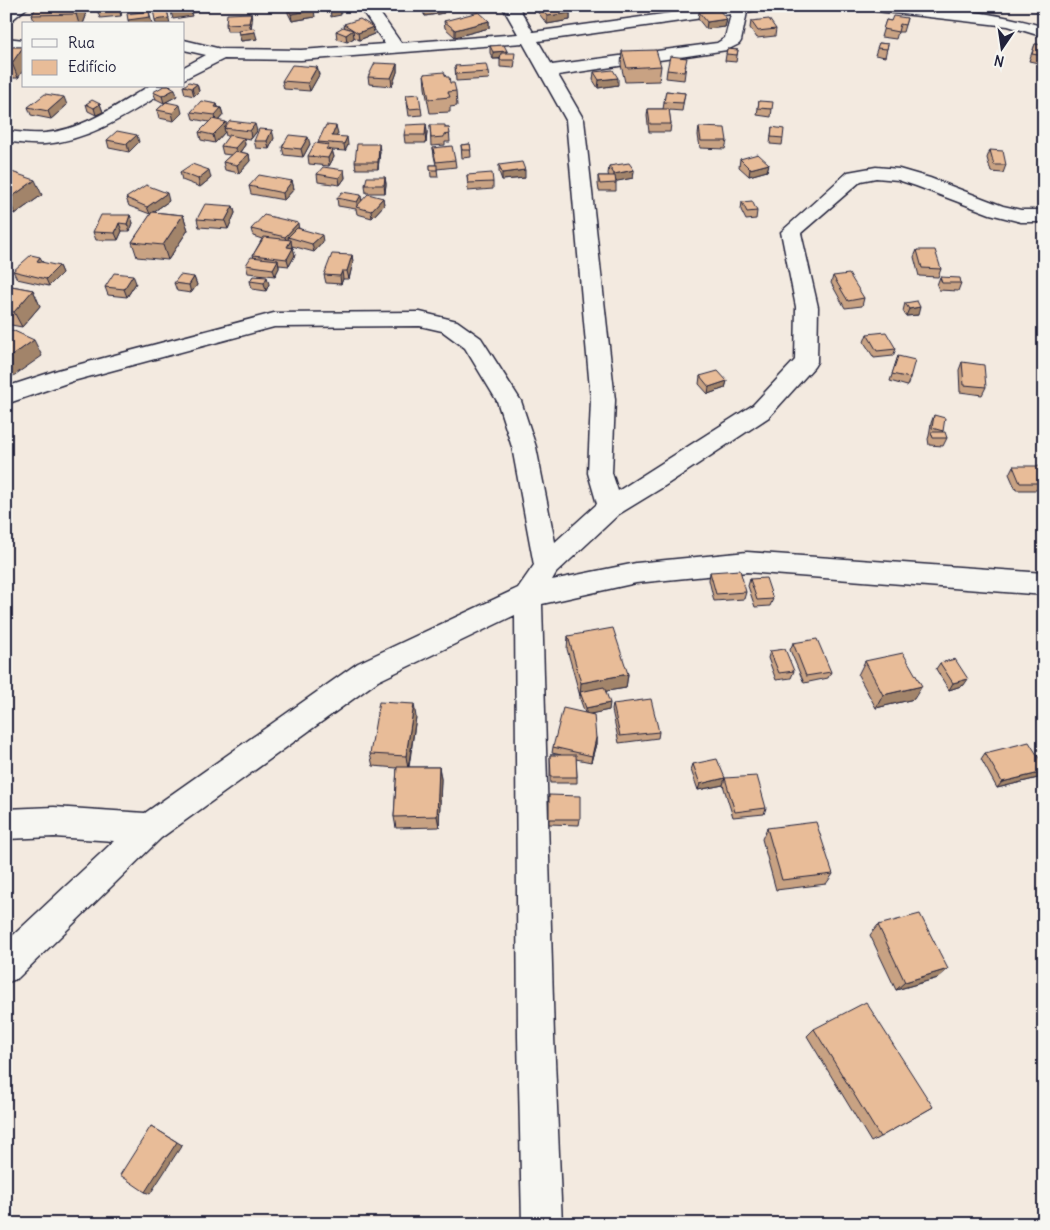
<svg xmlns="http://www.w3.org/2000/svg" width="1050" height="1230" font-family="Delius,sans-serif">
	<rect width="100%" height="100%" fill="#f3eae0"/>
	<filter id="ink" filterUnits="userSpaceOnUse"><feTurbulence type="fractalNoise" baseFrequency=".02" numOctaves="2"/><feDisplacementMap in="SourceGraphic" scale="10" xChannelSelector="R" yChannelSelector="G"/><feConvolveMatrix kernelMatrix="1 2 1 2 8 2 1 2 1" color-interpolation-filters="sRGB"/></filter>
	<g filter="url(#ink)">
		<g fill="none" stroke-linecap="round" stroke-linejoin="round">
			<defs>
				<g id="minor">
					<path d="M11,6h18l-17,14 -6,2v-13z"/>
					<path d="M359,6h16l26,37 117,-9 -16,-28h16l15,26 188,-26h43l-3,3 -14,3 -6,29 -2,3 -12,6 -169,25 26,45 31,280 -3,73 6,18 135,-86 42,-45 1,-53 -15,-75 67,-60 28,-5 23,2 31,9 73,28 18,4h23v12h-23l-31,-8 -74,-28 -18,-6 -22,-2 -15,3 -60,52 17,74 -1,55 -3,5 -45,50 -109,72 -41,25 -63,59 -4,7 84,-17 111,-11 297,21v22l-297,-23 -111,11 -94,21 12,433 8,187h-40l-4,-187 -3,-422 -137,66 -217,157 -143,140 -12,5v-41l108,-101 -60,-4 -48,2v-30l48,-2 91,6 213,-150 160,-75 16,-23 -22,-118 -15,-46 -32,-53 -23,-17 -22,-5 -146,1 -201,54 -67,23v-17l52,-17 216,-57 146,-1 37,9 24,17 40,63 15,46 19,95 42,-38 -9,-31 3,-73 -25,-280 -43,-77 -222,17 -77,-1 -40,20v-12l22,-12 -22,-5v-10l37,9 80,1 84,-6zM731,14l-6,24 -8,5 -165,22 -14,-24z"/>
					<path d="M868,6c59,0 119,3 176,21v10l-36,-11 -132,-15 -5,-2z"/>
					<path d="M6,38l18,2v10l-18,-2z"/>
					<path d="M149,86h21l-2,4c-38,23 -77,50 -123,54 -13,1 -26,-1 -39,-3v-10c13,1 26,3 39,2 38,-3 72,-28 104,-47z"/>
				</g>
			</defs>
			<use href="#minor" stroke="#22223b" stroke-width="3"/>
			<use href="#minor" fill="#f6f6f2" fill-rule="evenodd"/>
		</g>
		<g fill="#c8a283" stroke="#22223b">
			<path d="M37,6l49,10 -3,8h-48l-3,-9z"/>
			<path d="M122,6l-1,10 -21,2 -3,-8z"/>
			<path d="M287,6l28,11 -23,4 -4,-8z"/>
			<path d="M419,6h24l1,7 -19,3z"/>
			<path d="M536,6h29l5,7v7l-23,4 -11,-14z"/>
			<path d="M699,12l28,7 -2,8 -19,2 -8,-10z"/>
			<path d="M251,13l1,8 -1,7 6,11 -16,2 -3,-10h-11l-1,-7z"/>
			<path d="M907,18l-4,14h-5l-2,7 -15,-2 5,-17 5,1z"/>
			<path d="M444,21h45v7l-34,9 -10,-9z"/>
			<path d="M751,21l25,8 -1,7 -18,2 -7,-10z"/>
			<path d="M344,24l30,10 -15,6 -5,-3v1l-7,4 -10,-3 -1,-8 9,-3z"/>
			<path d="M879,43l9,1 -3,13 -10,-2z"/>
			<path d="M1035,44l9,1v17l-1,2 -14,-3z"/>
			<path d="M490,46l17,5v2l8,8 -1,7 -14,-1v-8h-7l-3,-6z"/>
			<path d="M6,47h17l1,3v19l-6,9h-12z"/>
			<path d="M727,49l11,1 -2,12 -11,-1z"/>
			<path d="M622,51l39,15 -2,15 -34,1 -4,-17z"/>
			<path d="M397,64v8l-5,14 -23,-2 -1,-7z"/>
			<path d="M686,65l-2,15 -18,-2 1,-8z"/>
			<path d="M455,66l33,6 1,7 -33,2z"/>
			<path d="M317,67l2,8 -9,16 -26,-2 -2,-8z"/>
			<path d="M594,72l24,13 -20,3 -5,-8z"/>
			<path d="M424,74l22,3 10,14 1,15 -7,1v5l-20,1 -5,-25z"/>
			<path d="M197,84l2,7 -5,5 -9,-2 -2,-8z"/>
			<path d="M666,91l19,2 -3,18 -13,-1 2,14 -1,8h-21l-2,-16 1,-7h15z"/>
			<path d="M153,92l24,4 -11,6 16,11 -8,8 -15,-3 -2,-8 9,-8 -2,1 -8,-4z"/>
			<path d="M406,95l15,13 1,7 -13,1z"/>
			<path d="M759,101l13,8 -1,8 -14,-2z"/>
			<path d="M86,104h14l3,8 -7,3 -8,-4z"/>
			<path d="M217,104l1,3 3,1 2,7 -5,6 8,5 31,5 -6,8 -7,-1 1,7 -5,7 9,2 1,7 -11,12 -14,-3 -2,-8 8,-7 -8,-1 -2,-8 8,-10h-3l-1,-4 -10,11 -14,-3 -2,-8 10,-10 -16,-3 -2,-7z"/>
			<path d="M67,105l-16,14 -20,-4 -3,-8z"/>
			<path d="M426,124l1,8 -1,11h-21l-1,-8z"/>
			<path d="M430,125l15,3h4l1,14h-5v3l-14,1z"/>
			<path d="M699,127l28,14 -2,8 -25,-1 -2,-13z"/>
			<path d="M772,127l11,11 -1,7 -12,-1z"/>
			<path d="M338,133l-2,3 12,9 -3,6 -13,-1 2,7 -5,9 -20,-2 -1,-8 10,-12v-2z"/>
			<path d="M274,138l-5,11 -13,-1 -2,-7z"/>
			<path d="M107,140l32,2 -10,10 -20,-4z"/>
			<path d="M310,144l-7,13 -19,-2 -2,-8z"/>
			<path d="M470,144l1,13 -9,1 -1,-13z"/>
			<path d="M433,148l22,12 1,7 -19,2 1,8h-7l-1,-12h6l-2,-9z"/>
			<path d="M990,150l16,15 -3,8 -12,-1 -4,-14z"/>
			<path d="M380,151l-2,18h-22l-1,-7z"/>
			<path d="M740,159l29,5 -2,7 -18,5 -10,-9z"/>
			<path d="M499,165l26,13 -23,2 -3,-8z"/>
			<path d="M609,166l25,4 -1,8 -17,3v10h-17l-1,-7v-8h11l-1,-2z"/>
			<path d="M6,170l36,25 -27,19 -9,-3z"/>
			<path d="M344,170l1,8 -5,7 -22,-3 -1,-8z"/>
			<path d="M180,172l31,6 -11,9 -18,-7z"/>
			<path d="M467,175l26,7v7l-25,2z"/>
			<path d="M385,177l1,7 -1,9h-19l-1,-8z"/>
			<path d="M292,181l2,8 -10,11 -33,-6 -2,-8z"/>
			<path d="M126,198l43,3 -16,11 30,3 5,15 -20,30 -31,-3 -5,-15 19,-28h-1l-21,-8z"/>
			<path d="M337,198l25,2 21,-2 1,7 -12,13 -15,-4 -1,-5 -18,-3z"/>
			<path d="M742,202l15,9 -1,8 -10,1 -5,-10z"/>
			<path d="M233,206l2,7 -7,16 -29,-2 -2,-8z"/>
			<path d="M130,215l3,8 -3,8h-8l-4,9h-22l-3,-8z"/>
			<path d="M299,228l24,14 -9,10 -22,-6 3,9 -6,11 -10,-1v3l-4,8 -27,-3 -2,-8 8,-7 -1,-3 9,-16 -9,-3 -2,-7z"/>
			<path d="M917,250l24,19 -3,8 -19,-1 -5,-19z"/>
			<path d="M352,255l1,7 -4,17h-6l-2,5 -15,-1 -2,-8z"/>
			<path d="M59,266l3,7 -13,13 -32,-7 -4,-8z"/>
			<path d="M253,276l16,8 -3,7 -14,-2 -2,-8z"/>
			<path d="M833,276l31,22 -2,8 -17,2 -14,-25z"/>
			<path d="M194,277l3,8 -6,8 -14,-2 -3,-8z"/>
			<path d="M940,277l21,6 -3,8 -19,-1 -2,-5z"/>
			<path d="M136,283l-9,14 -19,-2 -3,-8z"/>
			<path d="M6,285l27,5 7,16 -18,21 -16,-3z"/>
			<path d="M905,303l13,12 -12,1 -3,-5z"/>
			<path d="M867,334l29,15 -3,7 -19,2 -10,-16z"/>
			<path d="M898,356l12,22 -3,8 -17,-5z"/>
			<path d="M962,362l24,25 -4,8 -22,-3 -1,-22z"/>
			<path d="M700,376l27,5 -2,7 -17,6 -9,-10z"/>
			<path d="M934,415l9,16 -1,1 5,6 -4,8 -14,-1 -1,-6 1,-3 2,-13z"/>
			<path d="M1044,415v16l-1,-15z"/>
			<path d="M1013,466l31,10v12l-2,2h-26l-7,-16z"/>
			<path d="M710,572l36,20 -2,7 -30,2 -5,-21z"/>
			<path d="M750,579l23,20 -3,7 -15,1 -7,-21z"/>
			<path d="M568,636l60,38 -2,14 -20,3 3,19 -20,4 7,24v6l-5,18 -15,-3 1,18v6h-27v-28h11l-9,-2 1,-6 32,-34 -5,-14v-3l-13,-47z"/>
			<path d="M793,643l38,29 -3,6 -24,5 -14,-33z"/>
			<path d="M770,651l24,20 -3,7 -15,2 -8,-22z"/>
			<path d="M865,661l49,38 -38,9 -18,-33z"/>
			<path d="M940,663l24,22 -15,5 -13,-21z"/>
			<path d="M613,704l46,28 -1,6 -39,5 -7,-33z"/>
			<path d="M416,717l-7,50h30l2,12 -2,48 -43,1 -2,-11 3,-49 -24,-2 -3,-12z"/>
			<path d="M985,753l59,13v9l-2,2 -45,11 -16,-29z"/>
			<path d="M693,764l32,14 41,30 -2,6 -31,3 -10,-32 -25,5 -7,-20z"/>
			<path d="M549,795l31,24 -1,6 -30,-1z"/>
			<path d="M767,828l66,46 -7,10 -50,6 -14,-51z"/>
			<path d="M878,925l60,53 -42,12 -26,-55z"/>
			<path d="M814,1029l119,78 -62,35 -64,-106z"/>
		</g>
		<g fill="#a2846a" stroke="#22223b">
			<path d="M80,6h3l3,10 -3,8h-4l-3,-10z"/>
			<path d="M119,6h3l-1,10 -2,-7z"/>
			<path d="M160,6h8l1,2 -2,1 3,15h-14l-1,-4 6,-10z"/>
			<path d="M189,6h7l1,6 -6,1 1,3 -19,3 -2,-7z"/>
			<path d="M443,6l1,7 -19,3 -1,-7z"/>
			<path d="M340,8l1,7 -10,2 -1,-8z"/>
			<path d="M314,10l1,7 -23,4 -1,-7z"/>
			<path d="M149,11l3,13h-23l-1,-4z"/>
			<path d="M251,13l1,8 -1,9 -2,-7z"/>
			<path d="M570,13v7l-23,4v-8z"/>
			<path d="M727,19l-2,8 -19,2 1,-7z"/>
			<path d="M489,21v7l-34,9v-7z"/>
			<path d="M373,27l1,7 -15,6 -1,-7z"/>
			<path d="M353,30l1,8 -7,4 -1,-7z"/>
			<path d="M255,32l2,7 -16,2 -2,-7z"/>
			<path d="M23,47l1,3v19l-6,9 -6,-15z"/>
			<path d="M507,51v7l-14,1v-7z"/>
			<path d="M397,64v8l-5,14 -1,-8z"/>
			<path d="M317,67l2,8 -9,16 -2,-8z"/>
			<path d="M618,78v7l-20,3 1,-8z"/>
			<path d="M197,84l2,7 -5,5 -2,-8z"/>
			<path d="M175,89l2,7 -13,7 -2,-7z"/>
			<path d="M64,97l3,8 -16,14 -3,-8z"/>
			<path d="M100,104l3,8 -7,3 -2,-7z"/>
			<path d="M217,104l2,6 2,-2 2,7 -7,8 -1,-8v-8z"/>
			<path d="M180,105l2,8 -8,8 -2,-8z"/>
			<path d="M226,122l1,7 -3,-1 1,4 -10,11 -2,-8z"/>
			<path d="M255,124l2,7 -6,8 -1,-8z"/>
			<path d="M426,124l1,8 -1,11 -1,-8z"/>
			<path d="M336,126l2,7 -5,11 -1,-8z"/>
			<path d="M272,130l2,8 -5,11 -2,-8z"/>
			<path d="M137,135l2,7 -10,10 -2,-8z"/>
			<path d="M308,137l2,7 -7,13 -2,-8z"/>
			<path d="M347,137l1,8 -3,6 -1,-7z"/>
			<path d="M244,138l1,7 -8,11 -2,-8z"/>
			<path d="M379,144l1,7 -2,18v-7z"/>
			<path d="M332,150l2,7 -5,9 -1,-8z"/>
			<path d="M249,154l1,7 -11,12 -2,-8z"/>
			<path d="M769,164l-2,7 -18,5 1,-7z"/>
			<path d="M209,170l2,8 -11,9 -2,-8z"/>
			<path d="M344,170l1,8 -5,7 -1,-7z"/>
			<path d="M525,170v8l-23,2v-7z"/>
			<path d="M634,170l-1,8 -20,4 1,-8z"/>
			<path d="M385,177l1,7 -1,9 -1,-8z"/>
			<path d="M35,180l7,15 -27,19 -6,-15z"/>
			<path d="M292,181l2,8 -10,11 -1,-7z"/>
			<path d="M167,193l2,8 -19,13 -3,-7z"/>
			<path d="M361,195l1,8 -5,4v-5z"/>
			<path d="M383,198l1,7 -12,13 -1,-7z"/>
			<path d="M233,206l2,7 -7,16 -3,-8z"/>
			<path d="M130,215l3,8 -3,8 -3,-7z"/>
			<path d="M183,215l5,15 -20,30 -5,-15z"/>
			<path d="M119,223l3,8 -4,9 -3,-7z"/>
			<path d="M298,223l1,8 -11,6 1,6 -2,2 -2,-8z"/>
			<path d="M322,235l1,7 -9,10 -2,-8z"/>
			<path d="M291,240l1,8 -5,-1z"/>
			<path d="M293,248l2,7 -6,11 -2,-7z"/>
			<path d="M352,255l1,7 -4,17 -2,-8z"/>
			<path d="M40,257l4,7 -7,-3z"/>
			<path d="M278,260l1,8 -4,8 -2,-7z"/>
			<path d="M59,266l3,7 -13,13 -3,-7z"/>
			<path d="M342,271l1,8 -2,5 -1,-8z"/>
			<path d="M133,275l3,8 -9,14 -3,-8z"/>
			<path d="M194,277l3,8 -6,8 -2,-8z"/>
			<path d="M267,277l2,7 -3,7 -2,-8z"/>
			<path d="M33,290l7,16 -18,21 -8,-15z"/>
			<path d="M920,307l-2,8 -12,1 3,-7z"/>
			<path d="M34,340l8,16 -36,25v-21z"/>
			<path d="M727,381l-2,7 -17,6 1,-7z"/>
			<path d="M628,674l-2,14 -44,7 -2,-3v4l1,-13z"/>
			<path d="M968,679l-4,6 -15,5 4,-7z"/>
			<path d="M922,686l-8,13 -38,9 7,-13z"/>
			<path d="M610,703l-1,7 -23,5v-7z"/>
			<path d="M414,704l2,13 -8,52 -2,-13z"/>
			<path d="M596,738v6l-5,18 1,-6z"/>
			<path d="M439,767l2,12 -2,48 -2,-11z"/>
			<path d="M1044,772v3l-2,2 -45,11 5,-6z"/>
			<path d="M725,778l-2,7 -25,5 2,-6z"/>
			<path d="M948,969l-10,9 -42,12 9,-8z"/>
			<path d="M151,1126l31,19 -32,49 -5,-2z"/>
		</g>
		<g fill="#e8bc98" stroke="#22223b">
			<path d="M37,6h43l-4,8 -44,1z"/>
			<path d="M98,6h21v3l-22,1z"/>
			<path d="M169,6h20l1,3 -19,3z"/>
			<path d="M287,6h25l2,4 -23,4z"/>
			<path d="M329,6h10l1,2 -10,1z"/>
			<path d="M423,6h20l-19,3z"/>
			<path d="M539,6h26l5,7 -23,3z"/>
			<path d="M166,8l3,10 -14,2 -2,-10z"/>
			<path d="M719,10l8,9 -20,3 -8,-10z"/>
			<path d="M149,11l1,6 -22,3 -1,-6z"/>
			<path d="M479,12l10,9 -34,9 -11,-9z"/>
			<path d="M251,13l-2,10 -23,1 1,-10z"/>
			<path d="M893,16l14,2 -2,7 -5,-1 -2,8 -15,-3 3,-9 5,1z"/>
			<path d="M360,19l13,8 -15,6 -14,-9z"/>
			<path d="M769,19l7,10 -18,2 -7,-10z"/>
			<path d="M343,27l10,3 -7,5 -10,-4z"/>
			<path d="M254,28l1,4 -16,2 -1,-4z"/>
			<path d="M879,43l9,1 -1,5 -10,-1z"/>
			<path d="M1035,44l9,1v11l-12,-2z"/>
			<path d="M504,45l3,6 -14,1 -3,-6z"/>
			<path d="M6,47h17l-11,16h-6z"/>
			<path d="M727,49l11,1 -1,5 -11,-1z"/>
			<path d="M656,50l5,16 -34,2 -5,-17z"/>
			<path d="M501,53h14l-1,7h-14z"/>
			<path d="M670,56l17,2 -3,14 -17,-2z"/>
			<path d="M375,63l22,1 -6,14 -23,-1z"/>
			<path d="M486,64l2,8 -32,2 -1,-8z"/>
			<path d="M292,65l25,2 -9,16 -26,-2z"/>
			<path d="M613,70l5,8 -19,2 -5,-8z"/>
			<path d="M444,72l2,5h3l1,6h4l2,8 -8,1 2,5 -21,2 -5,-25z"/>
			<path d="M189,82l8,2 -5,4 -8,-2z"/>
			<path d="M164,86h6l5,3 -13,7 -9,-4z"/>
			<path d="M666,91l19,2 -2,10 -19,-1z"/>
			<path d="M45,94l19,3 -16,14 -20,-4z"/>
			<path d="M419,94l2,14 -12,1 -3,-14z"/>
			<path d="M92,100l8,4 -6,4 -8,-4z"/>
			<path d="M201,101l16,3 -2,3 6,1 -6,7 -24,-3z"/>
			<path d="M759,101l14,1 -1,7 -14,-1z"/>
			<path d="M166,102l14,3 -8,8 -15,-3z"/>
			<path d="M648,109h21l2,15h-21z"/>
			<path d="M212,119l14,3 -13,13 -14,-3z"/>
			<path d="M230,121l25,3 -5,7 -26,-3z"/>
			<path d="M426,124l-1,11h-21l2,-10z"/>
			<path d="M326,125l10,1 -4,10 15,1 -3,7 -26,-2z"/>
			<path d="M430,125h15v3h4l1,6 -6,1v2l-13,1z"/>
			<path d="M699,127l26,1 2,13h-26z"/>
			<path d="M772,127l12,2 -1,9 -12,-1z"/>
			<path d="M259,129l13,1 -5,11h-13z"/>
			<path d="M117,131l20,4 -10,9 -20,-4z"/>
			<path d="M229,135l15,3 -9,10 -14,-2z"/>
			<path d="M289,135l19,2 -7,12 -19,-2z"/>
			<path d="M315,143l14,2 -3,4 6,1 -4,8 -20,-2z"/>
			<path d="M357,144h22l-1,18h-23z"/>
			<path d="M470,144l1,6h-9l-1,-5z"/>
			<path d="M452,146l3,14 -19,2 -3,-14z"/>
			<path d="M990,150l13,1 3,14h-12z"/>
			<path d="M235,151l14,3 -12,11 -14,-3z"/>
			<path d="M758,154l11,10 -19,5 -10,-10z"/>
			<path d="M522,162l3,8 -23,3 -3,-8z"/>
			<path d="M629,163l5,7 -20,4 -5,-8z"/>
			<path d="M192,164l17,6 -11,9 -18,-7z"/>
			<rect x="430" y="165" width="7" height="5"/>
			<path d="M323,167l21,3 -5,8 -22,-4z"/>
			<path d="M6,170l29,10 -26,19 -3,-1z"/>
			<path d="M492,173l1,9 -25,1 -1,-8z"/>
			<path d="M259,175l33,6 -9,12 -34,-7z"/>
			<path d="M598,176h17l1,7 -16,1z"/>
			<path d="M367,177h18l-1,8h-19z"/>
			<path d="M146,185l21,8 -20,14 -21,-9z"/>
			<path d="M342,192l19,3 -4,7 -20,-4z"/>
			<path d="M368,194l15,4 -12,13 -15,-4z"/>
			<path d="M752,201l5,10 -10,1 -5,-10z"/>
			<path d="M205,204l28,2 -8,15 -28,-2z"/>
			<path d="M152,212l31,3 -20,30 -31,-3z"/>
			<path d="M101,215h29l-3,9 -8,-1 -4,10 -22,-1z"/>
			<path d="M264,215l34,8 -13,14 -34,-8z"/>
			<path d="M297,228l25,7 -10,9 -24,-7z"/>
			<path d="M264,237l27,3 -4,7 6,1 -6,11 -34,-4z"/>
			<path d="M917,250h18l6,19 -19,-1z"/>
			<path d="M332,254l20,1 -5,16h-5l-2,5 -16,-1z"/>
			<path d="M31,255l9,2 -3,4 22,5 -13,13 -33,-8z"/>
			<path d="M251,257l27,3 -5,9 -27,-4z"/>
			<path d="M114,273l19,2 -9,14 -19,-2z"/>
			<path d="M849,274l15,24 -16,3 -15,-25z"/>
			<path d="M180,275l14,2 -5,8 -15,-2z"/>
			<path d="M253,276l14,1 -3,6 -14,-2z"/>
			<path d="M940,277l20,1 1,5h-19z"/>
			<path d="M6,285l27,5 -19,22 -8,-2z"/>
			<path d="M917,301l3,6 -11,2 -4,-6z"/>
			<path d="M12,330l22,10 -28,20v-26z"/>
			<path d="M886,332l10,17 -19,2 -10,-17z"/>
			<path d="M898,356l17,4 -5,18 -18,-4z"/>
			<path d="M962,362l22,3 2,22 -22,-2z"/>
			<path d="M718,371l9,10 -18,6 -9,-11z"/>
			<path d="M934,415l11,3 -2,13 -11,-3z"/>
			<path d="M931,432h14l2,6h-14z"/>
			<path d="M1013,466h26l5,10v7h-24z"/>
			<path d="M740,570l6,22 -30,2 -6,-22z"/>
			<path d="M766,578l7,21 -16,1 -7,-21z"/>
			<path d="M613,628l15,46 -47,9 -13,-47z"/>
			<path d="M817,639l14,33 -25,4 -13,-33z"/>
			<path d="M785,649l9,22 -15,2 -9,-22z"/>
			<path d="M903,653l19,33 -39,9 -18,-34z"/>
			<path d="M955,659l13,20 -15,4 -13,-20z"/>
			<path d="M604,687l6,16 -24,5 -6,-16z"/>
			<path d="M651,699l8,33 -39,4 -7,-32z"/>
			<path d="M379,702l35,2 -8,52 -36,-2z"/>
			<path d="M563,708l31,7 2,23 -4,18 -39,-9z"/>
			<path d="M1029,742l15,24v6l-42,10 -17,-29z"/>
			<path d="M550,755h26l1,22h-26z"/>
			<path d="M717,759l8,19 -25,6 -7,-20z"/>
			<path d="M397,767h42l-2,49 -43,1z"/>
			<path d="M757,776l9,32 -31,4 -10,-34z"/>
			<path d="M549,795l31,1v23h-31z"/>
			<path d="M816,822l17,52 -51,6 -15,-52z"/>
			<path d="M920,914l28,55 -43,13 -27,-57z"/>
			<path d="M866,1002l67,105 -53,30 -66,-108z"/>
			<path d="M151,1126l26,16 -32,50 -25,-17z"/>
		</g>
	</g>
	<rect width="1050" height="1230" fill="none" stroke="#f6f6f2" stroke-width="25"/>
	<rect x="12" y="12" width="1025" height="1205" fill="none" stroke="#22223b" stroke-width="2" filter="url(#ink)"/>
	<rect x="22" y="22" width="162" height="65" fill="#f6f6f2" stroke="#a1a1a9"/>
	<rect x="32" y="39" width="25" height="8" fill="#f6f6f2" stroke="#a1a1a9"/>
	<text x="68" y="48" font-size="15" fill="#22223b">Rua</text>
	<rect x="32" y="60" width="25" height="15" fill="#e8bc98" stroke="#a1a1a9"/>
	<text x="68" y="72" font-size="15" fill="#22223b">Edifício</text>
	<g transform="translate(1002 48) rotate(193)" stroke="#f6f6f2" stroke-width="4" paint-order="stroke">
	<path d="M0-4L9 19L0 12L-9 19Z" fill="#22223b"/>
	<text y="-8" font-size="14" font-weight="bold" text-anchor="middle" fill="#22223b">N</text>
	</g>
</svg>
